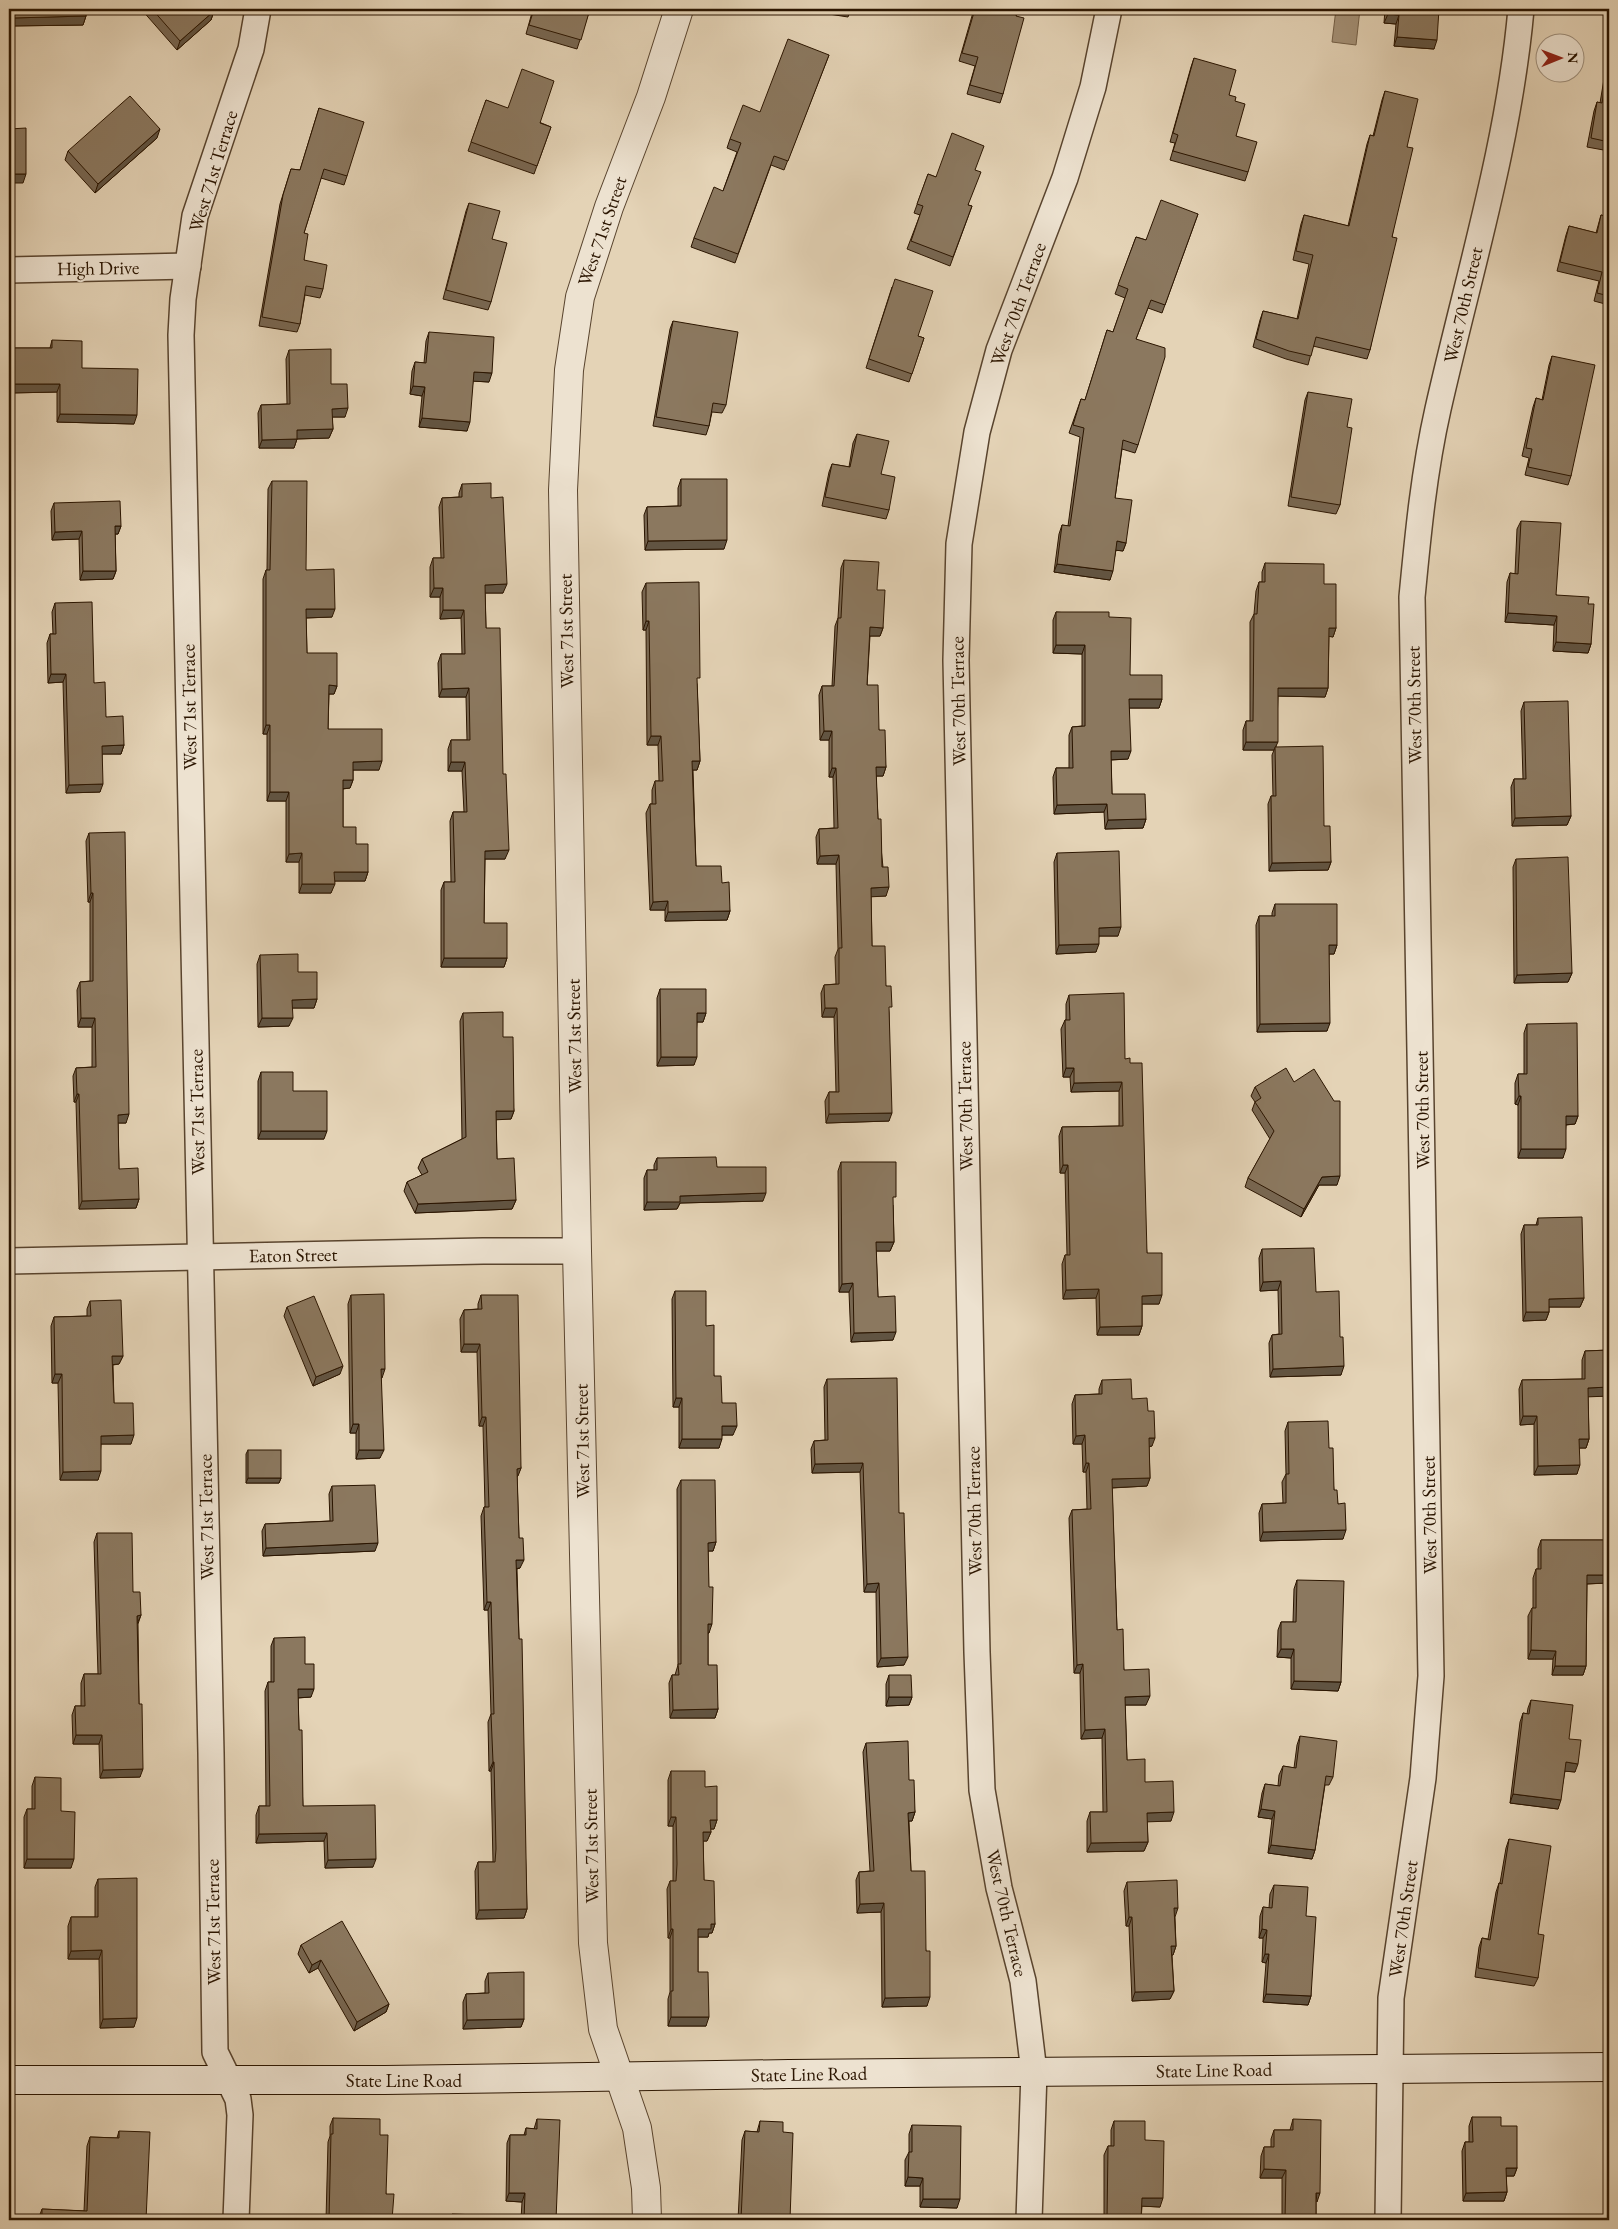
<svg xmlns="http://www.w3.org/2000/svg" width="1618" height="2229" font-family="'EB Garamond',serif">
	<rect width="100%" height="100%" fill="#e4d3b6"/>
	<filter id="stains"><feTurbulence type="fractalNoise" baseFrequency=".004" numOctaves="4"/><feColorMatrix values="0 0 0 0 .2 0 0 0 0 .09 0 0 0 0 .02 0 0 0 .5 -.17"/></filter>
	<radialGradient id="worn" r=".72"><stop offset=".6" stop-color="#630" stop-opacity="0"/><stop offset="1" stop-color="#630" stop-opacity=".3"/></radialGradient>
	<path fill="#a59278" stroke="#746048" d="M1336,9h24l-4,36 -24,-3z"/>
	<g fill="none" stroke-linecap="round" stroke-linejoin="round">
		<defs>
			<g id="minor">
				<path d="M9,270l179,-4"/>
				<path d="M9,1261l474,-10h94"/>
				<path d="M236,2220l4,-105 -2,-16 -23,-47 -4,-299 -30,-1418 2,-36 12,-83 56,-167 7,-40"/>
				<path d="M1029,2220l5,-148 -11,-91 -24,-93 -17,-98 -5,-138 -21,-992 3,-116 18,-112 22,-82 66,-172 28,-91 16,-78"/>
				<path d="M1388,2220l3,-222 32,-220 8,-102 -19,-1079c6,-63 12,-126 26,-188 30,-133 71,-264 83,-400"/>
			</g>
			<path id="tertiary" d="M647,2220l-1,-32 -9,-60 -34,-99 -10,-86 -16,-692 -14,-761 6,-120 11,-73 29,-90 42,-110 28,-88"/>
			<path id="secondary" d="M9,2080h376l404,-6 820,-7"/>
		</defs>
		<use href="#minor" stroke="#59442e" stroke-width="28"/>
		<use href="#tertiary" stroke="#59442e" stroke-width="30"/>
		<use href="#secondary" stroke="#2b1500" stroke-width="30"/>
		<use href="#minor" stroke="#ede2d0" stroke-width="25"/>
		<use href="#tertiary" stroke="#ede2d0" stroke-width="28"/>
		<use href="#secondary" stroke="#ede2d0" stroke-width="28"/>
	</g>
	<g fill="#786752" stroke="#2b1500">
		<path d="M9,9h77v7l-3,9 -74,1z"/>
		<path d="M141,9h71l2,2 -3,9 -34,30z"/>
		<path d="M533,9h57l-13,40 -51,-15z"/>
		<path d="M797,9h54l-3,8z"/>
		<path d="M974,9h44l-2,7 -13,78 -3,9 -33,-9 8,-28 -16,-5z"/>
		<path d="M1385,9h54l-5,40 -40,-3 2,-22 -12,-1z"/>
		<path d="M1609,49v102l-22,-4 7,-36 3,-9 3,1z"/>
		<path d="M829,55l-45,115 -13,-5 -36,98 -44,-16 3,-9 29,-47 14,-39 -10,-4 3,-9 30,-27z"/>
		<path d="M1194,58l41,43 1,35 12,36 -3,9 -75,-21 5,-17 -5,-1 21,-75z"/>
		<path d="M1385,91l22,56 -15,90 -22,113 -3,9 -54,-13 -5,19 -22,-6 -33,-12 7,-27 3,-9 34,8 12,-55 -16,-4 8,-36 3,-9 44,11 19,-82 3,-9 3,1 9,-36z"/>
		<path d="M486,100l65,27 -17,47 -66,-23z"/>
		<path d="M319,108l28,68 -3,9 -23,-7 -17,55v27l19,29 -3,9 -15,-3 -5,29 -3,8 -38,-6 21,-122 11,-35 9,1z"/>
		<path d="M157,138l-62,55 -30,-33 3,-9z"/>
		<path d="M975,170l-7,35 4,1 -22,60 -43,-17 13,-34 -6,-2 14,-39 8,3z"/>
		<path d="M469,203l23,36 -1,63 -3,8 -45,-11 23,-88z"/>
		<path d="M1198,214l-36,99 -14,-5 -12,31 2,106 -3,8 -13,-4 -7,49 11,45 -3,8 -7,-1 -6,30 -56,-8 5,-38 3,-9 6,1 12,-89 -11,-4 12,-34 4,1 22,-70 6,2 12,-34 -10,-4 21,-57 10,3z"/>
		<path d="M1601,215l8,2v88l-15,-4 5,-20 -42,-10 9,-36 3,-9 27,7z"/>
		<path d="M892,287l26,49 6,2 -15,44 -43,-14z"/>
		<path d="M673,321l53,84 -4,8 -10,-1 -3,14 -3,9 -53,-9 17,-97z"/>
		<path d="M429,332l60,50 -16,-1 -6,50 -48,-4 3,-31 -12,-2 2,-23 3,-9 9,1 2,-22z"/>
		<path d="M52,340l30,28 52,56 -77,-2v-30l-48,1v-45h41z"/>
		<path d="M289,350l42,34 14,33h-13l1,12 -4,9 -32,1 -3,9h-35l-1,-35 3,-8 26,-1 -1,-45z"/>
		<path d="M1552,356l19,120 -3,9 -43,-10 4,-17 -7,-2 11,-49 3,-9 6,2 7,-35z"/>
		<path d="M1308,392l39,35 -7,78 -4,9 -48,-8 17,-106z"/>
		<path d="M857,434l24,40 8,36 -3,9 -64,-13 7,-34 3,-8 17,3 4,-24z"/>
		<path d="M681,479l43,70 -79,1 -1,-35 3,-8 31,-1v-18z"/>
		<path d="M272,481l34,89 26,47 -26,1 1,35 30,33 -3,8h-5l-1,35 51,41h-26v10l-3,8 -7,1v38l13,17 12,28 -3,9h-30l-4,12h-32v-31h-13v-61h-19v-67h-4v-155l3,-9h1l1,-81z"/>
		<path d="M462,484l29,14 12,95h-18l1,35 19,231h-20l-1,64 23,35 -3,9h-63v-77l3,-8h7l-1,-61 3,-9h11l-2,-41h-14v-22l3,-9h16l-1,-43h-27l-1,-34 3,-9h21l-1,-36 -21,1v-22h-10v-30l3,-9h8l-2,-51 3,-9 17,-1v-4z"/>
		<path d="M54,503l67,23 -3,8h-3l1,37 -3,8 -33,1 -1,-41 -27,1 -1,-29z"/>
		<path d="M1521,521l35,74 32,9 3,40 -3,9 -35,-2 1,-26 -49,-3 2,-40 3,-9 5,1 2,-45z"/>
		<path d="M844,560l33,30 6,38 -3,8h-10l-3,49 12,45 7,37 -3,9h-7l2,43 8,77h-15l1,50 14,40 3,27v108l-63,2 -1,-22 4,-9h7l-2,-75h-12l-1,-24 3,-8 12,-1 -1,-27 3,-8 -2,-85h-19l-1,-27 3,-8 15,-1 -1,-51h-4v-37h-9l-1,-45 3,-9h10l3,-60 3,-8 3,-50z"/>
		<path d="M1265,563l59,21 12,44 -3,9 -4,-1 -1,52 -3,9 -47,-1 -2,51 48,79 7,36 -3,8 -59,1 -1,-67 3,-8h2l-1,-41 2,-5h-31v-20l3,-9h4v-99l4,-8 2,-23 3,-9h3v-10z"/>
		<path d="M646,583l51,101 3,77 -3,9h-4l3,96 26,17 8,28 -3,9 -62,1v-11h-15l-4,-97 4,-9h2v-14l3,-9h4l-1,-36h-11l-1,-115h-3l-1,-38z"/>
		<path d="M55,603l39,80 12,34 18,28 -3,9h-19l-2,38 -34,1 -3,-111 -15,1 -1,-40 3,-9h3l-1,-22z"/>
		<path d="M1056,612l53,5 21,58 32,24 -3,9h-30l-1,51 -17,1 1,34 34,25 -3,9 -38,1 -1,-17 -50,2 -1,-37 3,-9h13v-33l3,-8 10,-1v-72l-29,-1v-33z"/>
		<path d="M1524,702l47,114 -4,9 -55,1 -1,-39 3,-8h9l-2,-68z"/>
		<path d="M89,833l37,290h-8l1,46 20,30 -3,9 -57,1 -3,-107h-2l-1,-26 3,-8 16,-1v-40h-14l-1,-37 3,-8 10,-1v-79h-2l-2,-61z"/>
		<path d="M1057,853l61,83h-19l-3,16 -40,2 -2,-92z"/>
		<path d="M1516,859l56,114 -4,9 -54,1 -1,-116z"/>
		<path d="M1275,904l62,41 -3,9h-5l-2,77 -70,1 -1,-107 3,-9h13v-3z"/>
		<path d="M260,955l38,17 19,27 -3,9h-22l-3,18 -31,1 -1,-63z"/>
		<path d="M660,989l46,24 -3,9h-6l-3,43 -37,1v-68z"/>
		<path d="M1069,995l56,64 22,194 12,51h-17v22l-3,9h-42l-1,-37 -33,1 -1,-35 3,-9h2l-2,-82h-5l-1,-37 3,-9 57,-1v-35l-48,1 -1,-15h-7l-2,-48 4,-9h1v-16z"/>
		<path d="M463,1013l40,24 11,74 -3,8h-15l1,40 19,41 -4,9 -97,4 -11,-22 3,-9 15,-7 -4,-7 4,-9 40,-20 -2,-118z"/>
		<path d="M1527,1024l51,92 -3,8 -9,1 -3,33h-45v-53l-3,-1v-21l3,-9h6v-41z"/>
		<path d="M261,1072l63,67h-66v-58z"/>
		<path d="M1255,1087l82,98h-18l-18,32 -56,-30 3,-9 22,-39 -18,-29 3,-8 -4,-6z"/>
		<path d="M657,1158l60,9 46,34 -83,2 -3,6 -33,1v-32l3,-8h7v-5z"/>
		<path d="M841,1162l52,43 1,37 -4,9h-14l2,46 15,43 -42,2 -2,-50h-10l-1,-121z"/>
		<path d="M1538,1218l46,80 -4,9h-31v5l-3,8 -23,1 -2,-87 3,-9h12z"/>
		<path d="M1262,1249l54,43 25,83 -71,2 -1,-34 3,-8 7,-1 -1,-44 -18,1 -1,-33z"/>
		<path d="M675,1291l31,35 8,50 8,27 11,32h-11l-3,13h-40v-41h-6l-1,-108z"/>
		<path d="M351,1295l31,83h-1l-1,80 -24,1v-26h-6l-2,-129z"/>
		<path d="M481,1295l40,173 -4,9 3,91 -3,1 10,340 -3,9 -48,1 -1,-48 3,-9h15l-2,-91h-2l-1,-49 3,-8 -3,-104h-4l-3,-94 3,-9h1l-2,-81h-4l-2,-74h-16l-1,-33 4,-9 14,-1v-5z"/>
		<path d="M90,1301l33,55 -4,8 -6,1 1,38 17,41h-30l-3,36h-38l-2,-97h-6l-1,-57 3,-9 33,-1v-7z"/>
		<path d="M287,1307l53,67 -27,12 -29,-70z"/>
		<path d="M1609,1350v46h-21l1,43 -3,9h-7l-2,26 -43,1v-51l-14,1 -1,-36 3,-9 60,-1v-19l3,-9z"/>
		<path d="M827,1379l72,134 5,152 -27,2 -1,-75h-12l-4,-120 -48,1 -1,-24 3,-8 11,-1 -1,-53z"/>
		<path d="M1102,1380l30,19 16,12 4,35 -3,1 1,31 -3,8 -35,2 5,142 7,40 22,35h-21l2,55 18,22 26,39h-24l1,21 -4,9 -57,1v-31l3,-9h13l-1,-74 -21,1 -1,-66h-6l-5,-155 3,-8 15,-1 -1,-37h-3l-1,-28h-9l-1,-40 3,-9 24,-1v-5z"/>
		<path d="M1288,1422l41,26 5,42 4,14 5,35 -83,2 -1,-28 3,-9 21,-1 -1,-21 4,-8 -1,-43z"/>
		<path d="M248,1450l33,28 -2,5h-33v-29z"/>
		<path d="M681,1480l35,62 -3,9h-5l1,82h-1v32l10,44 -3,9h-45l-1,-35 3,-8h3l3,-10 -1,-176z"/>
		<path d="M332,1486l43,65 -112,5 -1,-25 3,-7 65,-3 -1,-27z"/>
		<path d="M97,1533l36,59 8,23 -3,9 2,153 -40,1 -1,-34h-26l-1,-29 3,-9h6v-23l3,-9h14l-4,-132z"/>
		<path d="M1541,1540h68v38l-2,5 -20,1 -1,82 -3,9h-31l1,-16h-25v-43l4,-8h1v-30l3,-9h2v-20z"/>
		<path d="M1297,1580l44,102 -3,9 -47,-2v-31l-14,-1 1,-27 3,-8h12l1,-33z"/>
		<path d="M274,1638l31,26 6,33 -13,1 1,32 4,76 70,61 -48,1 -1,-27 -68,2v-28l3,-9h7l-1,-115 3,-9h3v-36z"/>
		<path d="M889,1675l23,22 -3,8 -23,1v-22z"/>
		<path d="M1531,1700l38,39 6,33 -10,-1 -7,38 -48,-6 10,-81 3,-9 4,1 1,-6z"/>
		<path d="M1300,1736l33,41 -4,8h-4l-10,65 -3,9 -44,-6 4,-34 -14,-2 4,-24 3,-9 13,2 1,-11 4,-9 11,2 3,-23z"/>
		<path d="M866,1743l43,37 6,32 -3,9h-3l2,50 15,80 1,55 -45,1 -1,-95 -24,1 -1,-33 3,-8 11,-1 -7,-119z"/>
		<path d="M671,1771l34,16 12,33 -3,9h-4l1,3 -4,9h-4l1,39 11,44 -3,9h-3l-1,4h-10v35l8,54h-38v-27l2,-7v-54h-2l-1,-49 3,-8h3v-55h-5v-46z"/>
		<path d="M35,1777l26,34 10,57h-47v-51l3,-8h5v-23z"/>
		<path d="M1509,1839l29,95v44l-4,8 -59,-9 4,-30 3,-9 6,1 8,-47 3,-9h1l6,-35z"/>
		<path d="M98,1879l36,148 -34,1 -1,-69h-31v-33l3,-9h24v-30z"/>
		<path d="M1127,1882l48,35 1,29 -3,9h-1l2,36 -4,8 -38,2 -3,-75h-3l-2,-35z"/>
		<path d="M1274,1885l32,31 5,80 -3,9 -45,-3 3,-39 -4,-1 1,-24h-4l1,-22 3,-9 6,1 1,-14z"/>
		<path d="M301,1945l88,59 -3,8 -32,19 -36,-63 -9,5 -11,-19z"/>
		<path d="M488,1973l36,46 -3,8 -58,2v-27l3,-8 19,-1v-12z"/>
		<path d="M1472,2117l29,9 16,42 -3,8h-8l1,16 -3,9h-41l-1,-50 3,-9h4v-16z"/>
		<path d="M333,2118l47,17 6,59 6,26h-66l2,-78 2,-6v-10z"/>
		<path d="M537,2119l19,101h-35l1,-18 -16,-1 1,-58 3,-8h14l2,-7 8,1z"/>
		<path d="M1293,2119l23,83v18h-34v-42h-22l1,-22 3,-9h7v-8l3,-9h16z"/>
		<path d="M760,2121l23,11 7,88h-52l4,-80 3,-9 12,1z"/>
		<path d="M1114,2121l31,19 15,67 -18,-1 -1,14h-37v-65l4,-9h3v-16z"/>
		<path d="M912,2125l45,83 -37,-1v-21h-15v-26l4,-8v-18z"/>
		<path d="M119,2131l27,89h-107v-3l3,-8 42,2 3,-65 3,-9 27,1z"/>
	</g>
	<g fill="#615442" stroke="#2b1500">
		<path d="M214,11l-3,9 -34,30 3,-9z"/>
		<path d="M1388,14l11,1 -3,9 -12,-1z"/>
		<path d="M86,16l-3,9 -74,1 3,-8z"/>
		<path d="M1397,37l40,3 -3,9 -40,-3z"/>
		<path d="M160,129l-3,9 -62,55 3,-9z"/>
		<path d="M9,174h17l-3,9h-14z"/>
		<path d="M474,372l18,1 -3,9 -18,-1z"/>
		<path d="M9,384h51l-3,8 -48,1z"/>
		<path d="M413,386l12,1 -3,9 -12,-2z"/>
		<path d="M348,408l-3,9h-16l3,-8z"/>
		<path d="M60,414l77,1 -3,9 -77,-2z"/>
		<path d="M422,418l48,4 -3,9 -48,-4z"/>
		<path d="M333,429l-4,9 -35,1 3,-9z"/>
		<path d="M297,439l-3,9h-35l3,-8z"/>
		<path d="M115,526h6l-3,8h-6z"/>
		<path d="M82,531l-3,8 -27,1 3,-8z"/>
		<path d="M727,540l-3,9 -79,1 3,-9z"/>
		<path d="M1117,541l9,2 -3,8 -9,-1z"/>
		<path d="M1057,564l56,7 -3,9 -56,-8z"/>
		<path d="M83,571h33l-3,8 -33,1z"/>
		<path d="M507,584l-4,9h-21l3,-8z"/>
		<path d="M434,588h9l-3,9h-10z"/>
		<path d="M306,609h29l-3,8 -29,1z"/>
		<path d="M443,610h21l-3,8 -21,1z"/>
		<path d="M1508,613l49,3 -3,9 -49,-3z"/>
		<path d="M646,621h3l-3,9h-3z"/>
		<path d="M870,627l13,1 -3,8h-13z"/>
		<path d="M1329,628h7l-3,9 -7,-1z"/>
		<path d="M1556,642l35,2 -3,9 -35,-2z"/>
		<path d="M1056,645h29l-3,9 -29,-1z"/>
		<path d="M51,674h15l-3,8 -15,1z"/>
		<path d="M329,685l8,1 -3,8h-8z"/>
		<path d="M469,688l-3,9h-27l3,-8z"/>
		<path d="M1278,688h50l-3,9 -50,-1z"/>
		<path d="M1129,699h33l-3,9h-33z"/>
		<path d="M266,725h4l-3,9h-4z"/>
		<path d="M824,731h8l-3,9h-9z"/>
		<path d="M651,736h10l-3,9h-11z"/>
		<path d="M1246,742h32l-4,8h-31z"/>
		<path d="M124,745l-3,9h-22l3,-8z"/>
		<path d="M1111,751h20l-3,8 -20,1z"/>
		<path d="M382,761l-3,9h-29l3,-8z"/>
		<path d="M692,761h8l-3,9h-8z"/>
		<path d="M451,762h14l-3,9h-14z"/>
		<path d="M876,767h10l-3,9h-10z"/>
		<path d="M832,768h4l-3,9h-4z"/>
		<path d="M343,780h10l-3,8 -10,1z"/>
		<path d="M103,784l-3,8 -34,1 3,-8z"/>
		<path d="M270,792h19l-3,9h-19z"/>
		<path d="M1107,804l-3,8 -50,2 3,-9z"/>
		<path d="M1571,816l-4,9 -55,1 3,-8z"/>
		<path d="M1146,819l-3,9 -38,1 3,-9z"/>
		<path d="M509,850l-4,9h-24l4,-8z"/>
		<path d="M302,853l-3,9h-13l3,-8z"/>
		<path d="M839,855l-3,9h-19l3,-8z"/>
		<path d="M1331,862l-3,8 -59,1 3,-8z"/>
		<path d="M334,872h34l-3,9h-34z"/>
		<path d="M302,884h33l-4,9h-32z"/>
		<path d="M889,887l-3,9 -18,1 3,-9z"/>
		<path d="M91,893h2l-3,9h-2z"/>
		<path d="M668,901l-3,9h-15l3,-8z"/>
		<path d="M730,911l-3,9 -62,1 3,-9z"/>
		<path d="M1121,927l-3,9h-22l3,-8z"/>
		<path d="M1099,944l-3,8 -40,2 3,-9z"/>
		<path d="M1329,945h8l-3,9h-8z"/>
		<path d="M444,958h63l-3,9h-63z"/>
		<path d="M1572,973l-4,9 -54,1 3,-8z"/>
		<path d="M317,999l-3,9h-25l3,-8z"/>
		<path d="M825,1008h12l-3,9h-12z"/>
		<path d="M697,1013h9l-3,9h-9z"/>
		<path d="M81,1018h14l-3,9h-14z"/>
		<path d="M262,1018h31l-4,8 -31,1z"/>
		<path d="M1330,1023l-3,8 -70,1 3,-8z"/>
		<path d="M661,1057h36l-3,8 -37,1z"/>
		<path d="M1066,1068h8l-4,9h-7z"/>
		<path d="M1122,1082l-3,9 -48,1 3,-9z"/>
		<path d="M77,1094h2l-3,8h-2z"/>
		<path d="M1519,1096h2l-3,9 -3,-1z"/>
		<path d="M496,1111h18l-3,8 -18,1z"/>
		<path d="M892,1113l-3,8 -63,2 3,-9z"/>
		<path d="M129,1114l-3,9h-11l3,-8z"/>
		<path d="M1566,1116h12l-3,8 -12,1z"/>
		<path d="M261,1131h66l-3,8h-66z"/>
		<path d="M1521,1149h45l-3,9h-45z"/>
		<path d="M1063,1165h5l-3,8h-5z"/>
		<path d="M1340,1176l-3,9h-18l-18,32 3,-8 18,-32z"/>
		<path d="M766,1193l-3,8 -83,2 -3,6 -33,1 3,-8 33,-6z"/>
		<path d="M139,1199l-3,9 -57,1 3,-8z"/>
		<path d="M516,1200l-4,9 -97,4 3,-9z"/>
		<path d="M876,1242h18l-4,9h-17z"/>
		<path d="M1281,1281l-3,9 -18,1 3,-9z"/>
		<path d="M853,1283l-4,9h-10l3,-8z"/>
		<path d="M1099,1289l-3,9 -33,1 3,-9z"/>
		<path d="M1162,1295l-3,9h-21l4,-8z"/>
		<path d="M1584,1298l-4,9h-34l3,-8z"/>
		<path d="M1526,1312h23l-3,8 -23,1z"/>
		<path d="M1142,1326l-3,9h-42l3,-8z"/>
		<path d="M896,1332l-3,8 -42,2 3,-9z"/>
		<path d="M464,1344h16l-3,8h-16z"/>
		<path d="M112,1356h11l-4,8 -10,1z"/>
		<path d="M343,1366l-3,8 -27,12 3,-9z"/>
		<path d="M1344,1366l-3,9 -71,2 3,-8z"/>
		<path d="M381,1369h4l-3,9h-4z"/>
		<path d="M55,1374h7l-4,9h-6z"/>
		<path d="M1609,1387v9l-24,1 3,-9z"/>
		<path d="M676,1398h6l-3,9h-6z"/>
		<path d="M1523,1416h14l-3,8 -14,1z"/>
		<path d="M482,1417h4l-3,9h-4z"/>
		<path d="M353,1424h6l-3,9h-6z"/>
		<path d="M722,1426h15l-4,9h-14z"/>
		<path d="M134,1435l-3,9h-33l3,-8z"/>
		<path d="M1085,1435l-3,9h-9l3,-8z"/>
		<path d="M1149,1438h6l-3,8 -6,1z"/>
		<path d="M682,1439h40l-3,9h-40z"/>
		<path d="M1579,1439h10l-3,9h-10z"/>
		<path d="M359,1450h25l-4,8 -24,1z"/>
		<path d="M863,1463l-3,9 -48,1 3,-9z"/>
		<path d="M1086,1463h3l-3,9h-3z"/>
		<path d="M1580,1465l-3,9 -43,1 4,-9z"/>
		<path d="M521,1468l-3,8 -4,2 3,-9z"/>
		<path d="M101,1471l-3,9h-38l3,-8z"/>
		<path d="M248,1478h33l-2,5h-33z"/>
		<path d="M1150,1478l-3,8 -39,2 4,-9z"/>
		<path d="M1346,1530l-3,9 -83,2 3,-9z"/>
		<path d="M716,1542l-3,9h-8l3,-8z"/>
		<path d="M378,1543l-3,8 -112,5 3,-8z"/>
		<path d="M516,1560h8l-4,8 -7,1z"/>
		<path d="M1587,1575h22v3l-2,5 -23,1z"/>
		<path d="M879,1583l-3,9h-12l3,-8z"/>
		<path d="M487,1602h4l-3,8h-4z"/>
		<path d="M141,1615l-4,9v-8z"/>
		<path d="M708,1624h4l-3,9h-4z"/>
		<path d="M1281,1649h13l-3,9 -14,-1z"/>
		<path d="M1531,1650l25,1 -3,8h-25z"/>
		<path d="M908,1657l-4,8 -27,2 4,-9z"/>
		<path d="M1083,1664l-3,9h-6l3,-8z"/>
		<path d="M1555,1666h31l-3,9h-31z"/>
		<path d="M1294,1681l47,1 -3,9 -47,-2z"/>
		<path d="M298,1689h16l-3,8 -16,1z"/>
		<path d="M1150,1696l-4,9h-24l3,-8z"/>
		<path d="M889,1697h23l-3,8 -23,1z"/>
		<path d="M718,1709l-3,9h-45l3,-8z"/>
		<path d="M1105,1729l-3,9 -21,1 4,-9z"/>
		<path d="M76,1735h26l-3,9h-26z"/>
		<path d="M493,1762h1l-3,9h-2z"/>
		<path d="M1566,1762l12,2 -3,8 -12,-1z"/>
		<path d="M143,1769l-3,8 -40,1 3,-8z"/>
		<path d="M1513,1794l48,6 -3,9 -48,-6z"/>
		<path d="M1261,1809l14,2 -3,8 -14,-2z"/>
		<path d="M915,1812l-3,9h-7l3,-8z"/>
		<path d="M1174,1812l-3,9 -27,1 3,-9z"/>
		<path d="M671,1817h5l-3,9h-5z"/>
		<path d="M710,1820h7l-3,9h-7z"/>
		<path d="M703,1832h8l-4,9h-7z"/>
		<path d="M327,1833l-3,8 -68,2 3,-9z"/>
		<path d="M1148,1842l-4,9 -57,1 4,-9z"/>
		<path d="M1271,1845l44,5 -3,9 -44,-6z"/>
		<path d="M27,1859h47l-3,9h-47z"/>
		<path d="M376,1859l-3,8 -48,1 3,-8z"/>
		<path d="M884,1903l-3,9 -24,1 3,-9z"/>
		<path d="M1174,1908h4l-3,9h-4z"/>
		<path d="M527,1909l-3,9 -48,1 3,-9z"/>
		<path d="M1129,1917h3l-3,9h-3z"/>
		<path d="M711,1924h4l-3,9h-3l-1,4h-13l3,-8z"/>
		<path d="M671,1929h2l-3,9h-2z"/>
		<path d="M1262,1929l5,1 -4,8h-4z"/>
		<path d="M1171,1946h5l-3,9h-5z"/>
		<path d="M102,1950l-3,9h-31l3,-8z"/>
		<path d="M1265,1954h4l-3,9 -4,-1z"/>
		<path d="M321,1960l-3,8 -9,5 3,-8z"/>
		<path d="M1174,1991l-4,8 -38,2 3,-9z"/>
		<path d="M1266,1994l45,2 -3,9 -45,-3z"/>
		<path d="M930,1997l-3,9 -45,1 3,-9z"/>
		<path d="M389,2004l-3,8 -32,19 3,-9z"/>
		<path d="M671,2017h38l-3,9h-38z"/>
		<path d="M137,2018l-3,9 -34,1 3,-9z"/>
		<path d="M524,2019l-3,8 -58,2 4,-9z"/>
		<path d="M1506,2168h11l-3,8h-11z"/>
		<path d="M1264,2169l22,1 -4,8h-22z"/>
		<path d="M908,2177l15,1 -3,8h-15z"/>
		<path d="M1507,2192l-3,9h-41l3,-8z"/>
		<path d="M509,2193h16l-3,9 -16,-1z"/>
		<path d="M1316,2193h4l-3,9z"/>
		<path d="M1142,2198h21l-3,9 -21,-1z"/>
		<path d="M923,2199h37l-3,9 -37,-1z"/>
	</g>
	<g fill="#8b785f" stroke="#2b1500">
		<path d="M12,9h74v7l-74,2z"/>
		<path d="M152,9h60l2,2 -34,30z"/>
		<path d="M534,9h56l-9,31 -52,-15z"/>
		<path d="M975,9h43l-2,7 8,2 -21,76 -33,-9 8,-28 -16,-4z"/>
		<path d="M1388,9h51l-2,31 -40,-3 2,-22 -11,-1z"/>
		<path d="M788,39l41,16 -41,106 -14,-5 -36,98 -44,-16 20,-51 9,4 18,-48 -11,-4 13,-34 17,7z"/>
		<path d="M1194,58l42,12 -7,25 7,2 -1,4 10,3 -9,32 21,6 -9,30 -75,-21 5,-16 -5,-2z"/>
		<path d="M1609,59v83l-18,-4 6,-36 5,1z"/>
		<path d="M522,69l32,12 -14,42 11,4 -14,39 -66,-24 15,-42 22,8z"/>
		<path d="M1385,91l33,8 -11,48 6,1 -21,89 5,1 -27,112 -54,-13 -5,19 -22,-5 -33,-12 7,-28 35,8 15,-64 -17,-4 8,-36 45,11 21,-91 4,1z"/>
		<path d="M130,96l30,33 -62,55 -30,-33z"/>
		<path d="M319,108l45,14 -17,54 -23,-7 -20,64 4,1 -4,26 23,5 -4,24 -17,-3 -6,38 -38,-7 21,-122 8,-26 9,1z"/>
		<path d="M26,128v46h-17v-45z"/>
		<path d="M952,133l32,13 -9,24 6,2 -13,33 4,1 -19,51 -42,-16 12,-35 -6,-2 11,-30 8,3z"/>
		<path d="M1161,200l37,14 -33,91 -14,-5 -15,39 29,9v9l-27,88 -15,-5 -8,58 17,2 -6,43 -9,-2 -4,30 -56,-7 5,-39 8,1 14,-98 -11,-3 8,-26 4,1 22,-70 6,2 15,-43 -10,-4 18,-48 10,3z"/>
		<path d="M469,203l31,8 -8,28 15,4 -16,59 -45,-12z"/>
		<path d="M1601,215l8,2v79l-12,-3 5,-21 -42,-10 9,-36 28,7z"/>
		<path d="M895,279l38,12 -15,45 6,2 -12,36 -43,-15z"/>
		<path d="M673,321l65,11 -12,73 -13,-2 -4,23 -53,-9z"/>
		<path d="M429,332l65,5 -2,36 -18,-1 -4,50 -48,-4 3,-31 -12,-1 2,-24 11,1z"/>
		<path d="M52,340l30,1v27l56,1 -1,46 -77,-1v-30h-51v-36h43z"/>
		<path d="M331,349v35h16l1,24 -16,1 1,20 -36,1v9l-35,1 -1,-35 29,-1 -1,-54z"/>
		<path d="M1552,356l43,9 -24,111 -43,-9 4,-18 -6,-1 10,-50 7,2z"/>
		<path d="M1308,392l44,7 -5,28 5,1 -12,77 -49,-8z"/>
		<path d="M857,434l32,7 -8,33 14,3 -6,33 -64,-13 7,-33 18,3z"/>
		<path d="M681,479h46v61l-79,1 -1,-34 34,-1z"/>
		<path d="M272,481h35l-1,89 28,-1 1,40h-29l1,44h30v33l-8,-1 -1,44h54v32l-29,1v18h-10v47h13v17h12v28h-34l1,12h-33v-31l-13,1v-62h-19v-67h-4v-155h4z"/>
		<path d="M491,483v15l12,-1 4,87 -22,1 1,43h14l3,146h3l3,76 -24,1 -1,72h23v35h-63v-76h11l-2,-70h14l-2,-50h-14v-22h19l-1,-52 -27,1 -1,-35h24l-1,-44h-21v-22h-9l-1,-30h11l-2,-60 20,-1v-13z"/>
		<path d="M120,501l1,25h-6l1,45h-33l-1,-40 -27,1 -1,-29z"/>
		<path d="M1521,521l40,2 -5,72 33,2 -1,7h6l-3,40 -35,-2 1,-26 -49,-3 2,-40 8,1z"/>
		<path d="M844,560l35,2 -2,28h8l-2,38 -13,-1 -3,58h11l1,45h6l1,37h-10l2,52h3l1,48h6l1,20 -18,1 1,58h13l1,40h5l1,21h-3l3,106 -63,1v-22h10l-2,-84h-12l-1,-23 15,-1v-36h3l-3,-93 -19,1 -1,-27 19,-1 -2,-60h-4v-37h-8l-2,-45h12l4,-68h3z"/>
		<path d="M1265,563l59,1v20h12v44h-7l-1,60h-50v54h-32v-21h7l1,-107h3l2,-32h6z"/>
		<path d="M699,582l1,96h-3l3,83h-8l4,105h25l1,17 7,-1 1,29 -62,1v-11l-15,1 -3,-98h6l-1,-23h8l-2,-45h-10l-2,-115h-3v-38z"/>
		<path d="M92,602l2,81 11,-1 1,35 17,-1 1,29 -22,1 1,38 -34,1 -3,-111h-15l-1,-40h6l-1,-31z"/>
		<path d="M1056,612h53v5l22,1 -1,57h32v24h-33l2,52h-20l1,43h33l1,25 -38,1 -1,-16 -50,1 -1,-37h17l-1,-41 13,-1v-81h-29z"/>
		<path d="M1568,701l3,115 -56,2 -1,-39h12l-2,-77z"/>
		<path d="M1323,746l1,80h6l1,36 -59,1 -1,-67h5l-1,-49z"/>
		<path d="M125,832l4,282 -11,1 1,54 19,-1 1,31 -57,2 -3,-107h-2l-1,-26 20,-1 -1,-49h-14l-1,-36 13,-1v-88h-2l-2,-60z"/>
		<path d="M1119,851l2,76 -22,1v16l-40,1 -2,-92z"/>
		<path d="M1568,857l4,116 -55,2 -1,-116z"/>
		<path d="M1275,904h62v41h-8l1,78 -70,1 -1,-108h16z"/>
		<path d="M298,954v18h19v27l-25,1 1,18h-31l-2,-63z"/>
		<path d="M660,989h46v24h-9v44h-36z"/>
		<path d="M1124,993l1,66 5,-1v5h12l5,190h15v42l-20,1v30l-42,1 -1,-38 -33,1 -1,-35h5l-2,-90h-5l-1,-38 61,-1 -1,-44 -48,1v-15h-8l-1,-48h5l-1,-25z"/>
		<path d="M503,1012v25h10l1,74h-18l1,48 17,-1 2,42 -98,4 -11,-22 21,-10 -6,-13 44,-22 -3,-124z"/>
		<path d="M1577,1023l1,93h-12v33h-45v-53h-2l-1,-22h9v-50z"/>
		<path d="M1286,1068l8,14 20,-13 20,32h6v75l-18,1 -18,32 -56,-31 26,-47 -19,-29 6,-4 -6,-11z"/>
		<path d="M261,1072h32v19h34v40h-66z"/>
		<path d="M716,1157l1,10h49v26l-86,3v6h-33v-32h10v-12z"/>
		<path d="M841,1162h55v35h-3l1,45h-18l2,55 17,-1 1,36 -42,1 -1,-50 -11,1z"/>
		<path d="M1582,1217l2,81 -35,1v13h-23l-2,-87h14v-7z"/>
		<path d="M1314,1248l2,44 23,-1 1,46h3l1,29 -71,3 -1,-34 10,-1 -1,-53 -18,1 -1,-33z"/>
		<path d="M675,1291h31v35l8,-1v51h7l1,27h14l1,23h-15v13h-40v-41h-6z"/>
		<path d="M384,1294l1,75h-4l3,81h-25v-26h-6l-2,-129z"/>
		<path d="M481,1295h37l3,173 -4,1 2,69h4l1,22h-8l3,79h3l5,270 -48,1 -1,-48h17l1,-13 -2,-87h-1l-2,-48h3l-3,-112h-4l-3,-95h5l-3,-90h-4l-2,-73h-16v-34l18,-1z"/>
		<path d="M314,1296l29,70 -27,11 -29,-70z"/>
		<path d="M121,1300l2,56h-11l2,47h19l1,32 -33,1v35l-38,1 -1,-98h-7l-1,-57 37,-1 -1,-15z"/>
		<path d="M1609,1350v37l-21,1 1,51h-10l1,26 -42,1 -1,-50h-14l-1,-36 63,-1v-28z"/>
		<path d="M897,1378l2,135h5l4,144 -27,1 -2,-75 -12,1 -4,-121 -48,1 -1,-23 14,-1 -1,-61z"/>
		<path d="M1131,1379l1,20 15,-1 1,13h6l1,27h-6l1,40 -38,1 5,151 6,-1 1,41 25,-1 1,27 -25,1 2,63 18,-1v23l28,-1 1,31 -27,1 1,29 -57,1 -1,-31h17l-2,-83 -20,1 -2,-66 -6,1 -5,-155 19,-1 -2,-46h-3l-1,-28 -9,1 -1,-41 27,-1v-14z"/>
		<path d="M1328,1421l1,27h4l1,42h3l1,14 7,-1 1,27 -83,2 -1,-28 24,-1v-29h3l-1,-52z"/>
		<rect x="248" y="1450" width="33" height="28"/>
		<path d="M681,1480h34l1,62 -8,1 1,44h4l-1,37h-4v41h9l1,44 -45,1 -1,-35h7l-1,-11h3z"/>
		<path d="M375,1485l3,58 -112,5 -1,-24 68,-3 -1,-35z"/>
		<path d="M97,1533h35l1,59h7l1,23 -4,1 2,88h3l1,65 -40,1 -1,-35h-26l-1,-29h10l-1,-32h17z"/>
		<path d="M1541,1540h68v35h-22l-1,91h-31l1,-15 -25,-1 1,-42h4v-39h5z"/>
		<path d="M1297,1580l47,1 -3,101 -47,-1v-32h-13v-27h15z"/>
		<path d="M305,1637v27h9v25h-16l1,41h3l1,76 72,-1 1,54 -48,1 -1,-27 -68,1v-28h11l-2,-124h6v-44z"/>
		<path d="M889,1675h22l1,22h-23z"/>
		<path d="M1531,1700l42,5 -4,34 12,1 -3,24 -12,-2 -5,38 -48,-6 10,-81 6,1z"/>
		<path d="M1300,1736l37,5 -4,36 -7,-1 -11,74 -44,-5 4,-34 -14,-2 4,-25 15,2 3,-20 13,2z"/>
		<path d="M908,1741l1,39h5l1,32 -7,1 3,58h14l1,80h4v46l-45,1 -1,-95 -24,1 -1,-32 15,-1 -8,-128z"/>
		<path d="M671,1771h34v16l12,-1v34h-7l1,12h-8l1,48 10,1 1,43h-4v5h-13v43h10l1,45h-38v-26h2v-62h-2l-1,-48h6l1,-17 -1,-47h-5z"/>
		<path d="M35,1777l26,1v33l14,1 -1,47h-47v-50h8z"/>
		<path d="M1509,1839l42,7 -13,88 6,1 -6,43 -60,-10 4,-30 8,2 9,-57 3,1z"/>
		<path d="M137,1878v140l-34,1 -1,-69 -31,1v-34h27v-38z"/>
		<path d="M1177,1880l1,28h-4l2,38h-5l3,45 -39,1 -3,-75h-3l-2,-35z"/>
		<path d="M1274,1885l34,2 -2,29 10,1 -5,79 -45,-2 3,-40h-4l2,-24 -5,-1 1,-22 9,1z"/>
		<path d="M342,1921l47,83 -32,18 -36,-62 -9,5 -11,-20z"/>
		<path d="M524,1972v47l-57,1 -1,-26 23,-1 -1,-20z"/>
		<path d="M1472,2117h29v9h16v42h-11l1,24 -41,1 -1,-51h8z"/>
		<path d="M333,2118l47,1v16h8l-2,59h8l-2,26h-63l2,-86h2z"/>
		<path d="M537,2119l23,1 -4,100h-32l1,-27h-16l1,-58h16v-7l11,1z"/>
		<path d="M1293,2119l28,1 -1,73h-4v27h-31l1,-50 -22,-1v-22h10v-17h19z"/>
		<path d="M760,2121l23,1v10l10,1 -3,87h-49l4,-89 14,1z"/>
		<path d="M1114,2121h31v19l19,1 -1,57h-21l-1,22h-34l1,-74h6z"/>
		<path d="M912,2125l49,1 -1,73h-37v-21l-15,-1 1,-25h3z"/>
		<path d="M119,2131l31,1 -4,88h-104v-11l45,2 3,-74 29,1z"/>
		<path d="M452,2214l27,1 -1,5h-26z"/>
		<path d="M1515,2219v1h-28z"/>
	</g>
	<g text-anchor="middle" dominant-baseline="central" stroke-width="4" stroke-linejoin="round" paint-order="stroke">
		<g font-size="19" fill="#2b1500" stroke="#ede2d0">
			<text transform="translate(213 171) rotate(-73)">West 71st Terrace</text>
			<text transform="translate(602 231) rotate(-71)">West 71st Street</text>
			<text transform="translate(98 268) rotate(-1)">High Drive</text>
			<text transform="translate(1018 304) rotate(-70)">West 70th Terrace</text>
			<text transform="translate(1463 305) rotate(-77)">West 70th Street</text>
			<text transform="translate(566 631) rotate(-91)">West 71st Street</text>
			<text transform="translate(958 701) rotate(-91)">West 70th Terrace</text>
			<text transform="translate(1414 705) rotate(-91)">West 70th Street</text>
			<text transform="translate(189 707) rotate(-91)">West 71st Terrace</text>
			<text transform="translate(574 1036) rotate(-91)">West 71st Street</text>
			<text transform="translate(965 1106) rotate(-91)">West 70th Terrace</text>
			<text transform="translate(1422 1110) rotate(-91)">West 70th Street</text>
			<text transform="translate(197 1112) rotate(-91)">West 71st Terrace</text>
			<text transform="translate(293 1255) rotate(-1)">Eaton Street</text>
			<text transform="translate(582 1441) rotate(-91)">West 71st Street</text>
			<text transform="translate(974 1511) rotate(-91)">West 70th Terrace</text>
			<text transform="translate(1429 1515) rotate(-91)">West 70th Street</text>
			<text transform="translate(206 1517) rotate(-91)">West 71st Terrace</text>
			<text transform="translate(591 1846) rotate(-91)">West 71st Street</text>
			<text transform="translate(1007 1913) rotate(77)">West 70th Terrace</text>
			<text transform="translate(1403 1919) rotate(-82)">West 70th Street</text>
			<text transform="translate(213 1922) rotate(-91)">West 71st Terrace</text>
			<text transform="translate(1214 2070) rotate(-1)">State Line Road</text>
			<text transform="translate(809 2074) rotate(-1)">State Line Road</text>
			<text x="404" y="2080">State Line Road</text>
		</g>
	</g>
	<rect width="1618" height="2229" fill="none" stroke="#e4d3b6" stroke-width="30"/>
	<rect x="10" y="10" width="1598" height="2209" fill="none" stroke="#2b1500" stroke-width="2.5"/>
	<rect x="15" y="15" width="1588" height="2199" fill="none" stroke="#2b1500"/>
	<g transform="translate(1560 58) rotate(89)"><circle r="24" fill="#ede2d0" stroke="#9f907d"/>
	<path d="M0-4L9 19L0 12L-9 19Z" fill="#8f2418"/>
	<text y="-8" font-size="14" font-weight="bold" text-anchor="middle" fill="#2b1500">N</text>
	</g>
	<rect width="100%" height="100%" filter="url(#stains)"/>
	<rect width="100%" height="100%" fill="url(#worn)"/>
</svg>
